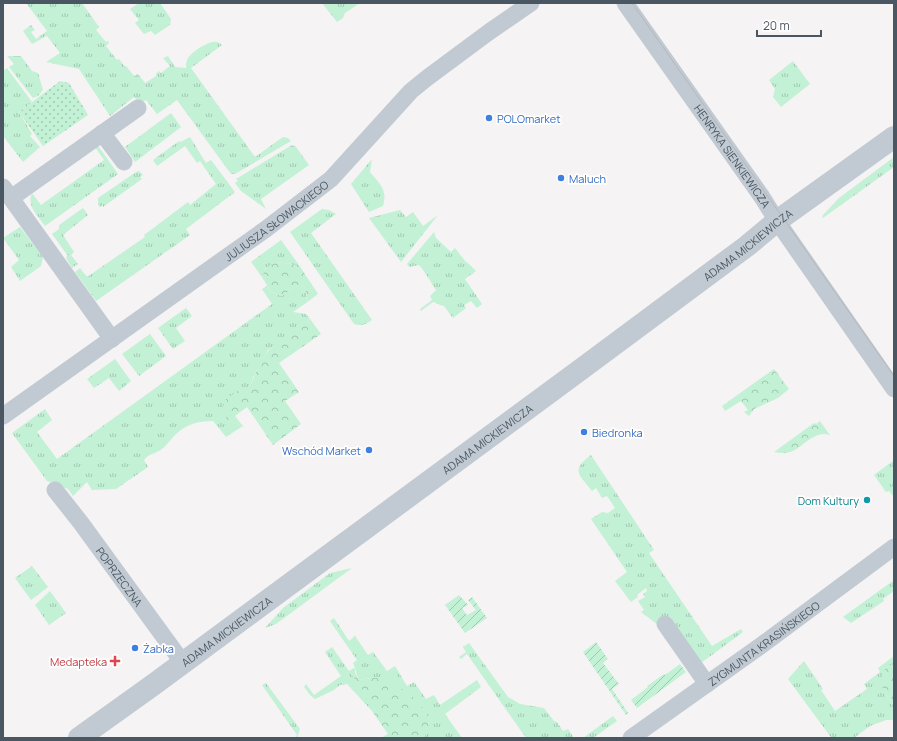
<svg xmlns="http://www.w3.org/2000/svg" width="897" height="741" font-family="Manrope,sans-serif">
	<defs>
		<pattern id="grass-tufts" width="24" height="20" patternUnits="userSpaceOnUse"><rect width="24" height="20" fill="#c3f1d5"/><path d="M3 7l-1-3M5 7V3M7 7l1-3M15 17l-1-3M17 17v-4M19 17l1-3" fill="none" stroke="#a0c6b0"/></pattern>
		<pattern id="forest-crowns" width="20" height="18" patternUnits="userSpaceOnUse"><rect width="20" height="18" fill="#c3f1d5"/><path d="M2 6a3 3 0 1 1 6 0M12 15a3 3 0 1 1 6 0" fill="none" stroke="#a0c6b0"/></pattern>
		<pattern id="park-dots" width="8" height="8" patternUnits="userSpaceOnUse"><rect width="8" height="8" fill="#c3f1d5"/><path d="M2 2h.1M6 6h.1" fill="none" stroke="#a0c6b0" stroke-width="1.8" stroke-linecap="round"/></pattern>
		<pattern id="garden-furrows" width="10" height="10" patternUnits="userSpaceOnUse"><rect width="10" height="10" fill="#c3f1d5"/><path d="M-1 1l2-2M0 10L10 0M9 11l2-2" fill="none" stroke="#a0c6b0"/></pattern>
	</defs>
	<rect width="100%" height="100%" fill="#f5f3f3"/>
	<g fill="url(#grass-tufts)">
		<path d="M26,3h56l17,24 -3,3 10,12 2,-1 1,2 -3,3 11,14 2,-1 6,8 1,-1 8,10 4,-2 7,9 11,-7v-2l3,-3 2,2 9,-7 -7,-8 5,-2 7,11 11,1c0,-4 0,-7 2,-10 4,-6 21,-18 29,-16 2,0 3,2 5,3l-31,23 64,89 28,-20 5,1 3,3 -56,33h-4l-54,-74 -20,14 -11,-14 -6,4 -6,-7 -24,19 -31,-47 -33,-7 14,-9 -13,-17 -15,8 -9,-13 8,-6 4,5 -4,2 5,7 11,-8z"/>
		<path d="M139,3h21l11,16 -1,6 -15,10 -4,-4 -7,3 -9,-11 4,-3 -9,-11z"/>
		<path d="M322,3h38l-15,10 -2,5 -6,4z"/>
		<path d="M7,56h14l11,15 6,2 5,17 -5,6 -5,2 -24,-31 5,-3z"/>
		<path d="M793,61l17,23 -29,23 -8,-10 2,-8 -6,-9z"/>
		<path d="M7,68l25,34 -13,10 13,22 -2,2 10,11 -17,15 -20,-26v-65z"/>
		<path d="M171,113l10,14 -46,35 -10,-15z"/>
		<path d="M190,137l16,26 5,-3 24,32 -49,37 4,6 -94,66 -21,-29 5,-4 7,9 58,-40 -1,-2 44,-33 2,3 26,-21 -16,-23 -3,2 -12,-17 -28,20 -4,-6 26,-19 1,1z"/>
		<path d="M292,145l4,2 13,18 -48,34 5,10 -25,-18 -6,-8 3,-2 -2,-2z"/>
		<path d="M95,147h4l19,27 -73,52c-7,-10 -19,-21 -13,-33l9,12 63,-45z"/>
		<path d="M894,157v10l-71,51 -1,-2 17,-18z"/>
		<path d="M372,159l-2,13c10,12 18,18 13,34l-14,6 -18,-28z"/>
		<path d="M139,171l4,4 -3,2 2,2 -39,28v-2l-3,2 -2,-3v-6l38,-26z"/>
		<path d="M83,208l5,7 -25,20 11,17 -3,3 7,9 -6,4 -6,-10 2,-2 -16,-22 7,-5v-4z"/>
		<path d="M322,209l7,1 7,4 -25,19 61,87c-7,5 -10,6 -18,4l-64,-92z"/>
		<path d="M400,210l6,7 7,-5 10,14 15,-11 -37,47 -32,-44z"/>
		<path d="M20,227l23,30 -2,9 -21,15 -9,-14 8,-7 -16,-22z"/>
		<path d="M434,232l2,6 15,14 4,-4 11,14 2,1 8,8 -11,8 17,25 -5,4 -6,-7 -7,4 2,3 -13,10 -9,-12 -11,-4 -12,9 -1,-2 12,-9 -2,-4 6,-6c-6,-9 -10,-17 -17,-25l-10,2 -2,-3z"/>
		<path d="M281,240l18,25 -23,-3 -11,7 -3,8 -11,-15z"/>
		<path d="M298,285h5l4,9 -1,9 -13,9 13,2 4,5 -8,9 -34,22 -15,27 -4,15 -21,29 15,5 -17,11 -13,-16c-15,0 -27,3 -38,14 -4,4 -8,10 -13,14 -6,5 -13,4 -18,11l4,7 -32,22 -24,1 -5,-8 -14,14 -5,-7 -21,-8 -35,-48 33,-24 7,11 -15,12 20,27 215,-155 -10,-15 5,-3 4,6 11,4z"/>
		<path d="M186,308l6,8 -16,12 9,13 -12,8 -15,-21z"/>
		<path d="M150,334l16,22 -27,20 -17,-22z"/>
		<path d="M115,359l16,22 -12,10 -10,-13 -15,10 -7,-9z"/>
		<path d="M591,455l63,95 -5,3 63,93 29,-17 2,3 -42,31 -31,-46 -12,8 -17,-13 3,-2 -6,-9 7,-4 -2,-3 4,-3 -1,-3 -9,7 1,2 -7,5 -16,-21 12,-9 -36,-53 11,-7 6,1 7,-5 -8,-12 -5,2 -6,-10 -4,3c-13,-17 -22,-20 -1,-36z"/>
		<path d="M894,460v37l-5,-6 -3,1 -12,-17z"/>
		<path d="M32,566l16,21 -17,13 -16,-22z"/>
		<path d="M352,568l-76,56 -11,4 18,-20 47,-35z"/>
		<path d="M894,580v11l-11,8 1,2 -33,22 -8,-6z"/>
		<path d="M50,591l16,22 -17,12 -14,-20z"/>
		<path d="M334,618l15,23 6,-5 13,19 5,-3 14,19 8,-5 12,20 7,-4 12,17 8,-4 6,10 37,-25 4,7 -36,27 17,24h-38l5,-15 -60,-45 -10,2c-3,-6 -3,-11 -6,-17l4,-3 -27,-39z"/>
		<path d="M469,643l39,54 12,7 24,4 10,13 3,1 6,9 5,-2 6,9h-48l-59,-84 -6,5 -2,-2 7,-5 -3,-5z"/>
		<path d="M332,647l17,24 3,-2v6l25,33 -2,3h-3l-25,-27 -7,1 -6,5 -19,9 -4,-3 -7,-9 2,-3 8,11 27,-19 -16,-24z"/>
		<path d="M894,656v10l-3,-1 -6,28 9,13 -1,14h-7l-16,6 -16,12h-22l-2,-2 -42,-57 16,-18 19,28 -2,1 14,21 32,-22 -3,-5 16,-12 -2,-4z"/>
		<path d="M266,683l34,46 -3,9h-2l2,-3 -35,-50z"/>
		<path d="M613,716l4,5 -24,17h-10z"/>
	</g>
	<g fill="url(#forest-crowns)">
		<path d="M276,262l23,3 19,29 -12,9 1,-9 -4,-9h-5l-16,11 -11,-4 -9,-15 3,-8z"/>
		<path d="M310,319l11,15 -42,29 20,29 -14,9 16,23 -28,21 -26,-38 -12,9 8,10 -15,-5 -6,-12 4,-10 13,-9 10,1c3,-11 12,-33 21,-42 13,-11 27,-17 40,-30z"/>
		<path d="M774,369l15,20 -11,9 -24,11 -5,7 -5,-4 4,-2 -7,-9 -16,10 -3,-5z"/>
		<path d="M820,421l10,14c-15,-5 -25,10 -37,16 -7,3 -13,2 -19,1l40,-29 2,1z"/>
		<path d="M891,665l3,1v40l-9,-13 -5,-11 5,-13z"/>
		<path d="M355,668v5l4,7c8,-2 16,-3 24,-1 15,4 46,27 46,43 0,5 -3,11 -5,15l-43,1 7,-4 -16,-23h3l1,-3 -24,-33v-6z"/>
	</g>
	<path fill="url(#park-dots)" d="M60,81l9,2 19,32 -45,31 -24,-34z"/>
	<g fill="url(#garden-furrows)">
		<path d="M459,595l9,10 -6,3 5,7 9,-5 -8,-10 4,-3 15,21 -22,15 -20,-28z"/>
		<path d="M596,642l12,17 -5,4 16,21 -7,5 16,24 -2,2 -43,-63z"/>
		<path d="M680,664l6,8 -49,36 -6,-8 17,-13 -1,-1 17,-12 1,1z"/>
	</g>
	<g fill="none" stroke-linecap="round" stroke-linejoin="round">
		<g stroke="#c1cad2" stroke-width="17">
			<path id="s1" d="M625,3l137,194 15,24 117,168"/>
			<path d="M102,133l22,29"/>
			<path d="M3,187l109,152"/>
			<path d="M11,198l127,-90"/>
			<path id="s2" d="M3,416l263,-187 65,-50 80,-88 16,-13 62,-46 42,-29"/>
			<path id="s3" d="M55,490l26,33 102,140"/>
			<path d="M665,624l42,60"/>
			<path id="s4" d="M631,738l128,-91 135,-100"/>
		</g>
		<path stroke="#c1cad2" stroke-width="22" id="s5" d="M79,738l74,-53 423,-312 171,-127 30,-25 117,-84"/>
		<path stroke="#b5b8bd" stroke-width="1" d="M632,3l262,373"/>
	</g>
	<g fill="#3f7fe0" stroke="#fff" stroke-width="1.5">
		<circle cx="489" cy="118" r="4"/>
		<circle cx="561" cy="178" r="4"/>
		<circle cx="584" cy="432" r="4"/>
		<circle cx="369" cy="450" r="4"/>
		<circle cx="135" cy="648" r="4"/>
	</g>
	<circle fill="#0f9aa8" stroke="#fff" stroke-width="1.5" cx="867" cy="500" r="4"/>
	<path fill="#e0444e" stroke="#fff" stroke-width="1.5" d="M113 655h4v4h4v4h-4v4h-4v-4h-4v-4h4z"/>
	<g text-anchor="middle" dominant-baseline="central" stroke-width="3.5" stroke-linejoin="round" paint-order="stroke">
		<g font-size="11" fill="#366cbe" stroke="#fff" text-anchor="start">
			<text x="497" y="118">POLOmarket</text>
			<text x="569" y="178">Maluch</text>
			<text x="592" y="432">Biedronka</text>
			<text x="361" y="450" text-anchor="end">Wschód Market</text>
			<text x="143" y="648">Żabka</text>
		</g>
		<g font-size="11" fill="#4a5661" stroke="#fff">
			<text stroke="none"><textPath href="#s1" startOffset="187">HENRYKA SIENKIEWICZA</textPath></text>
			<text stroke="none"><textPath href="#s2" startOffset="336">JULIUSZA SŁOWACKIEGO</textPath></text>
			<text stroke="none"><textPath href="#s5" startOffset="831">ADAMA MICKIEWICZA</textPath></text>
			<text stroke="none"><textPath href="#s5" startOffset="506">ADAMA MICKIEWICZA</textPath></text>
			<text stroke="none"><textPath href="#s3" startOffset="108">POPRZECZNA</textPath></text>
			<text stroke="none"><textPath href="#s5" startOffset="182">ADAMA MICKIEWICZA</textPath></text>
			<text stroke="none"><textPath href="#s4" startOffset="163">ZYGMUNTA KRASIŃSKIEGO</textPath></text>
		</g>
		<g font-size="11" fill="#0d838f" stroke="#fff" text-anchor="end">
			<text x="859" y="500">Dom Kultury</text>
		</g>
		<g font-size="11" fill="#be3a42" stroke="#fff" text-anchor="end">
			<text x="107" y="661">Medapteka</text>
		</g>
	</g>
	<rect width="897" height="741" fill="none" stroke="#4a5661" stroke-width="8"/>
	<path d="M757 30v6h64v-6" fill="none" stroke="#4a5661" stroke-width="2"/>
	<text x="763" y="30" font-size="12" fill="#4a5661" stroke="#ffffff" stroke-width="3" paint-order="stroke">20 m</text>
</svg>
